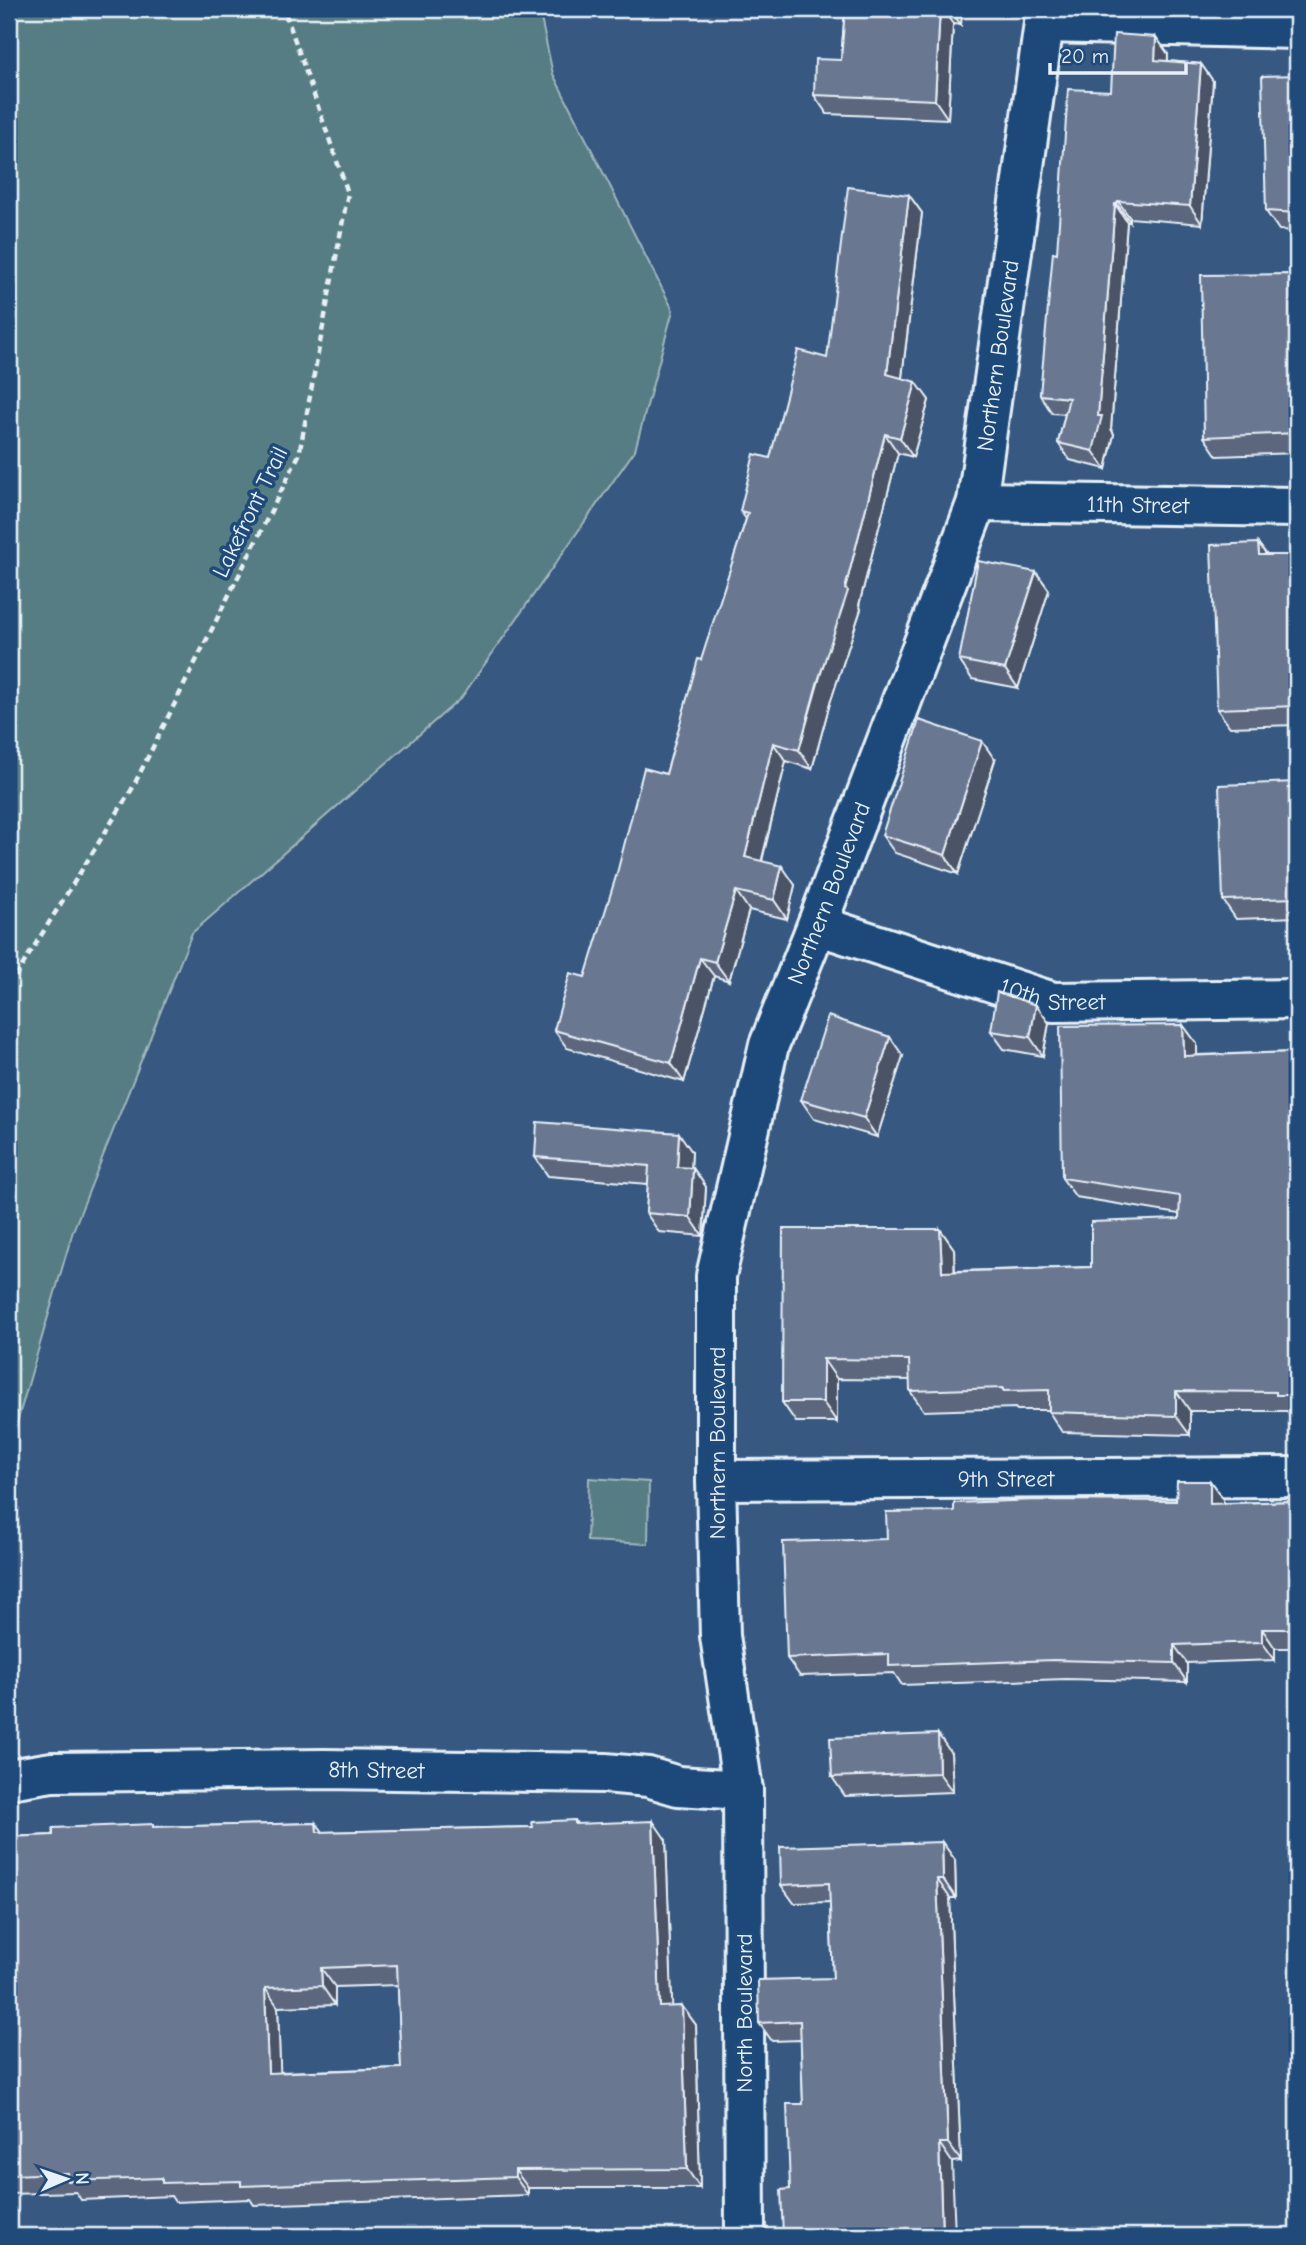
<svg xmlns="http://www.w3.org/2000/svg" width="1306" height="2245" font-family="'Comic Neue',sans-serif">
	<rect width="100%" height="100%" fill="#365881"/>
	<filter id="ink" filterUnits="userSpaceOnUse"><feTurbulence type="fractalNoise" baseFrequency=".0143" numOctaves="2"/><feDisplacementMap in="SourceGraphic" scale="14" xChannelSelector="R" yChannelSelector="G"/><feConvolveMatrix kernelMatrix="1 2 1 2 8 2 1 2 1" color-interpolation-filters="sRGB"/></filter>
	<g filter="url(#ink)">
		<g fill="#567d83" stroke="#9fb7be" stroke-width="2">
			<path d="M9,9h530l14,65 120,236 -38,140 -174,248 -269,235 -119,298 -64,219z"/>
			<path d="M589,1478l60,4 -1,62 -61,-3z"/>
		</g>
		<g fill="none" stroke-linecap="round" stroke-linejoin="round">
			<defs>
				<g id="minor">
					<path d="M1044,23l253,6"/>
					<path id="s1" d="M977,502l320,5"/>
					<path id="s2" d="M817,925l236,77 244,-3"/>
					<path id="s3" d="M716,1480l581,-3"/>
					<path id="s4" d="M9,1779l43,-7 272,-3 281,4 43,4 30,9 65,4"/>
					<path id="s5" d="M745,2236l-2,-446 -23,-154 -4,-156v-204l53,-231 48,-120 160,-423 69,-493"/>
				</g>
			</defs>
			<use href="#minor" stroke="#e8f1f8" stroke-width="44"/>
			<path stroke="#e8f1f8" stroke-width="4.5" stroke-dasharray="7 5" stroke-linecap="butt" d="M9,987l123,-198 167,-334 49,-262 -64,-184"/>
			<use href="#minor" stroke="#1f4a7a" stroke-width="38"/>
		</g>
		<g fill="#5c667d" stroke="#e8f1f8" stroke-width="2" fill-rule="evenodd">
			<path d="M845,9h117l-1,16 -8,-1 -5,95 -121,-5 -13,-19 27,-35z"/>
			<path d="M1156,37l12,17v7l33,3 12,17 -11,143 -72,-6v4h-3l-16,207 3,5 -8,35 -36,-9 -12,-17 7,-29 -13,-1 -12,-18 17,-142z"/>
			<path d="M1297,75v156l-18,-1 -13,-19z"/>
			<path d="M909,195l13,18 -20,165 27,22 -16,57 -15,-4 -39,152 2,4 -31,94 -18,66 -26,-8 -24,100 33,24 -8,34 -38,-9 -20,71 -15,-5 -30,106 -117,-34 -13,-18 31,-53 81,-203 80,-255 -6,-8 87,-153z"/>
			<path d="M1297,274v179l-80,3 -13,-19z"/>
			<path d="M1258,543l9,12h30v170l-67,2 -13,-18z"/>
			<path d="M1036,572l13,18 -31,98 -46,-9 -13,-19z"/>
			<path d="M995,760l-37,114 -63,-21 -13,-18z"/>
			<path d="M1297,782v135l-61,2 -13,-19z"/>
			<path d="M1049,1023l-6,33 -39,-7 -13,-18z"/>
			<path d="M1183,1025l14,19v11l100,-3v362l-7,1 -3,-4h-97v24l-128,-3 -13,-20v-2h-32l-2,-2 -91,3 -14,-20v-11l-73,-1v43h-41l-14,-20 158,-173 14,20 1,22 136,-4 88,-48v-5l-103,-17 -14,-19z"/>
			<path d="M903,1056l-26,81 -63,-18 -13,-19z"/>
			<path d="M692,1152l-1,16h2l13,19 -3,49 -44,-4 -13,-19 2,-29 -100,-8 -13,-19z"/>
			<path d="M1210,1481l13,18v4l74,-2v147h-22v12l-88,3v19l-121,-3 -164,6 -8,-12 -94,3 -13,-18 100,-119 67,-28 222,-10z"/>
			<path d="M951,1753l2,39 -108,4 -13,-19z"/>
			<path d="M575,1820l2,4 89,16 6,167 10,-1 14,19 4,163h-172v7l-274,10 -4,-6 -75,3 -4,-6 -90,4 -5,-8 -67,2v-357l44,-2 101,-8 162,-4 7,9 210,-5zM398,1985l3,83 -121,4 -2,-65 57,-2v-18z"/>
			<path d="M942,1842l13,18 1,38h-6l11,263 -9,1 -162,27 13,-85 -2,-64 -29,1 -13,-18 74,-45 -3,-76 -36,1 -13,-18z"/>
		</g>
		<g fill="#4b5366" stroke="#e8f1f8" stroke-width="2">
			<path d="M940,9h2l11,15 -5,95 -13,-19z"/>
			<path d="M950,9h12l-1,16z"/>
			<path d="M1156,37l12,17 -1,23 -12,-17z"/>
			<path d="M1201,64l12,17 -11,143 -12,-18z"/>
			<path d="M909,195l13,18 -22,180 -13,-19z"/>
			<path d="M1118,201l12,17v4l-13,-18z"/>
			<path d="M1115,204l12,18 -16,207 3,5 -8,35 -13,-18 5,-35z"/>
			<path d="M916,382l13,18 -16,57 -13,-19z"/>
			<path d="M885,434l13,19 -39,152 2,4 -31,94 -18,66 -13,-19 46,-161z"/>
			<path d="M1258,543l13,19 -12,-7z"/>
			<path d="M1036,572l13,18 -31,98 -13,-19z"/>
			<path d="M982,741l13,19 -37,114 -13,-19z"/>
			<path d="M773,743l13,18 -28,114 -13,-18z"/>
			<path d="M782,866l13,19 -8,34 -13,-19z"/>
			<path d="M736,891l13,19 -20,71 -14,-19z"/>
			<path d="M700,958l14,18 -30,106 -13,-19z"/>
			<path d="M1036,1005l13,18 -6,33 -13,-19z"/>
			<path d="M1183,1025l14,19v31l-13,-19z"/>
			<path d="M890,1037l13,19 -26,81 -13,-19z"/>
			<path d="M679,1133l13,19 -2,34 -13,-19z"/>
			<path d="M693,1168l13,19 -3,49 -13,-19z"/>
			<path d="M940,1229l14,20 1,43 -13,-20z"/>
			<path d="M823,1359l14,20v43l-14,-20z"/>
			<path d="M1176,1391l14,20v24l-14,-19z"/>
			<path d="M1210,1481l13,18v23l-13,-18z"/>
			<path d="M1262,1629l13,19v12l-13,-18z"/>
			<path d="M1174,1645l13,18v19l-13,-19z"/>
			<path d="M938,1734l13,19 2,39 -14,-19z"/>
			<path d="M653,1821l13,19 7,186 -13,-19z"/>
			<path d="M316,1823l14,18 -13,-9z"/>
			<path d="M942,1842l13,18 1,38 -13,-19z"/>
			<path d="M937,1879l13,19 11,263 -13,-18z"/>
			<path d="M321,1968l14,19v18l-13,-19z"/>
			<path d="M265,1988l13,19 3,85 -13,-19z"/>
			<path d="M682,2006l14,19 4,163 -13,-19z"/>
			<path d="M939,2143l13,19 3,74h-13z"/>
			<path d="M515,2170l13,18v7l-13,-18z"/>
		</g>
		<g fill="#6b7791" stroke="#e8f1f8" stroke-width="2" fill-rule="evenodd">
			<path d="M845,9h95l-5,91 -121,-5 1,-36 26,1z"/>
			<path d="M1114,34l42,3 -1,23 46,4 -11,142 -72,-5 -1,3h-2l-17,212h4l-9,35 -35,-8 11,-45 -29,-3 13,-143 4,1 11,-164 43,2z"/>
			<path d="M1297,75v138l-31,-2 -4,-135z"/>
			<path d="M848,187l61,8 -22,179 29,8 -16,56 -15,-4 -40,155 3,2 -31,93 -18,66 -26,-7 -28,114 37,9 -8,34 -38,-9 -21,71 -15,-4 -29,105 -117,-33 16,-57 15,4 32,-104 27,-105 22,6 32,-115 3,1 47,-147 -8,-2 14,-57 16,4 28,-108 29,8z"/>
			<path d="M1297,274v159l-93,4 -3,-162z"/>
			<path d="M1258,543l1,12h38v151l-80,3 -6,-164z"/>
			<path d="M978,561l58,11 -31,97 -46,-9z"/>
			<path d="M919,720l63,21 -37,114 -63,-20z"/>
			<path d="M1297,782v116l-74,2 -4,-115z"/>
			<path d="M997,992l39,13 -6,32 -39,-6z"/>
			<path d="M828,1016l62,21 -26,81 -63,-18z"/>
			<path d="M1183,1025l1,31 113,-4v343h-21v-3l-100,-1v25l-127,-4v-22l-46,1v-3l-93,3 -1,-31 -86,-1v43h-41l1,-173h157l2,43 149,-5v-45l88,-3 1,-23 -118,-18 -2,-152z"/>
			<path d="M537,1122l142,11 -2,34 16,1 -3,49 -44,-4 3,-47 -114,-9z"/>
			<path d="M1177,1481h33v23l87,-3v128h-35v13l-88,3v18l-121,-3 -164,6v-12l-102,4 -4,-116 104,-3 -1,-27 68,-1v-8l83,-3 139,1z"/>
			<path d="M938,1734l1,39 -107,4 -2,-39z"/>
			<path d="M575,1820v4l78,-3 7,186 22,-1 5,163 -172,1v7l-274,9v-5l-79,2v-5l-94,3v-8l-59,2v-338l44,-2v-7l100,-4v3l163,-4 1,9 216,-5 -1,-5zM397,1965l4,103 -133,5 -3,-85 57,-2 -1,-18z"/>
			<path d="M942,1842l1,37h-6l11,264h-9l3,93h-159l-2,-46 9,-1 -3,-85h16l-3,-83 -41,2 -1,-43 75,-2 -4,-95 -48,2 -1,-38z"/>
		</g>
	</g>
	<g text-anchor="middle" dominant-baseline="central" stroke-width="7" stroke-linejoin="round" paint-order="stroke">
		<g font-size="23" fill="#e8f1f8" stroke="#1f4a7a">
			<text stroke="none"><textPath href="#s5" startOffset="1928">Northern Boulevard</textPath></text>
			<text stroke="none"><textPath href="#s1" startOffset="161">11th Street</textPath></text>
			<text transform="translate(250 512) rotate(-64)">Lakefront Trail</text>
			<text stroke="none"><textPath href="#s5" startOffset="1362">Northern Boulevard</textPath></text>
			<text stroke="none"><textPath href="#s2" startOffset="247">10th Street</textPath></text>
			<text transform="translate(717 1443) rotate(-90)">Northern Boulevard</text>
			<text stroke="none"><textPath href="#s3" startOffset="290">9th Street</textPath></text>
			<text stroke="none"><textPath href="#s4" startOffset="368">8th Street</textPath></text>
			<text transform="translate(744 2013) rotate(-90)">North Boulevard</text>
		</g>
	</g>
	<rect width="1306" height="2245" fill="none" stroke="#1f4a7a" stroke-width="35"/>
	<rect x="18" y="18" width="1271" height="2210" fill="none" stroke="#e8f1f8" stroke-width="2.5" filter="url(#ink)"/>
	<g transform="translate(66 2179) rotate(88)" stroke="#1f4a7a" stroke-width="5" paint-order="stroke">
	<path d="M0-5L12 26L0 18L-12 26Z" fill="#e8f1f8"/>
	<text y="-10" font-size="19" font-weight="bold" text-anchor="middle" fill="#e8f1f8">N</text>
	</g>
	<path d="M1050 63v10h136v-10" fill="none" stroke="#e8f1f8" stroke-width="3.5"/>
	<text x="1061" y="63" font-size="21" fill="#e8f1f8" stroke="#1f4a7a" stroke-width="5" paint-order="stroke">20 m</text>
</svg>
